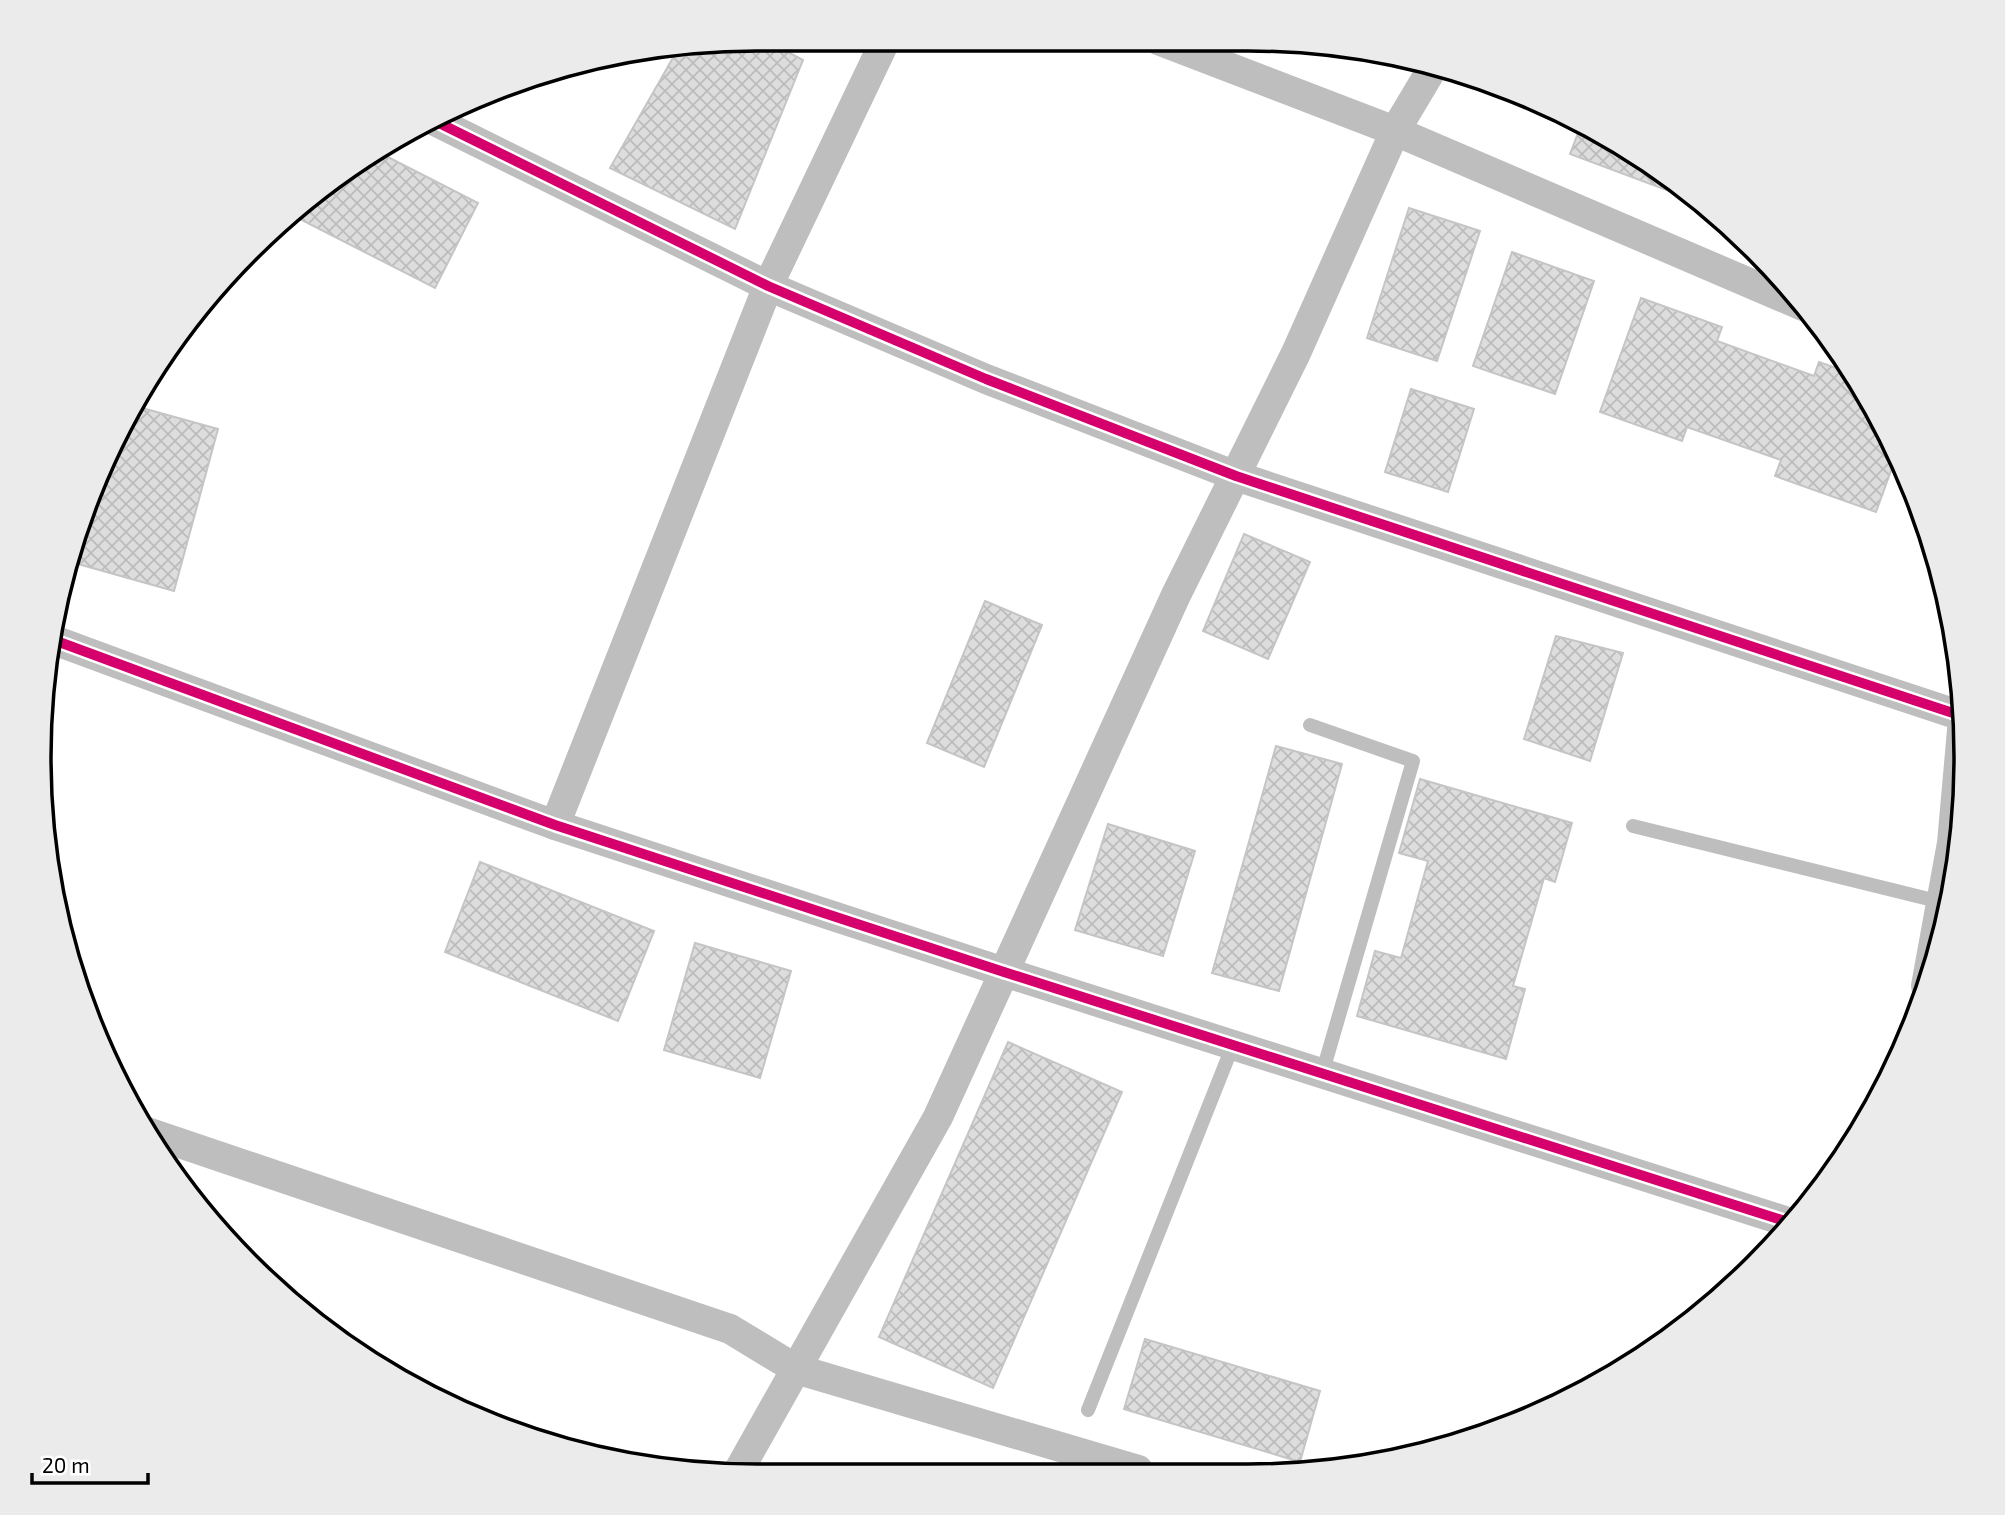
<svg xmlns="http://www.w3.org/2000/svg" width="2005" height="1515" font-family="'Exo 2',sans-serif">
	<defs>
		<pattern id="building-cross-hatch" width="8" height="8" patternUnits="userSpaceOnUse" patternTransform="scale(1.75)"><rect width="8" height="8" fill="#ddd"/><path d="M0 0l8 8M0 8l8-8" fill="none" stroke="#bcbcbc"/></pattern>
	</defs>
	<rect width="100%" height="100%" fill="#fff"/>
	<g fill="url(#building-cross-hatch)" stroke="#c5c5c5" stroke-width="2">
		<path d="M763,39l40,21 -68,169 -125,-61 68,-119z"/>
		<path d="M1582,123l103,64 9,8 -1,5 -123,-46z"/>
		<path d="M376,151l102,52 -43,85 -143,-73 4,-7z"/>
		<path d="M1409,208l71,23 -43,130 -70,-23z"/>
		<path d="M1512,252l82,29 -39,113 -82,-28z"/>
		<path d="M1641,298l81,29 -5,14 97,35 5,-14 35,12 43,80 -21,58 -101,-36 6,-16 -94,-33 -5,14 -82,-29z"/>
		<path d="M1411,389l63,20 -26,83 -63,-20z"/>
		<path d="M135,406l83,23 -44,162 -103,-29 42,-123z"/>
		<path d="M1244,534l66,28 -42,97 -65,-28z"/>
		<path d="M985,601l57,24 -58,142 -57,-24z"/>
		<path d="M1556,636l67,17 -33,108 -66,-22z"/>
		<path d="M1276,746l66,18 -63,227 -67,-18z"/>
		<path d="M1420,779l152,44 -17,59 -11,-4 -31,108 12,3 -19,70 -149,-43 18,-65 26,7 27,-97 -29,-8z"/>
		<path d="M1108,824l87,27 -32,105 -88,-26z"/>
		<path d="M480,862l174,69 -36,90 -173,-69z"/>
		<path d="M695,943l96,28 -31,107 -96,-28z"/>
		<path d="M1008,1042l114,50 -129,296 -114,-51z"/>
		<path d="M1145,1339l175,52 -20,71 -176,-53z"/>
	</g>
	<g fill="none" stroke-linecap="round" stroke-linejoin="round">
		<g stroke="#bebebe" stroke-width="14">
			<path d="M1310,725l103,36 -91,313"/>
			<path d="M1633,826l308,76"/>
			<path d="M1088,1410l145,-365"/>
		</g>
		<g stroke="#bebebe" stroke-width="30">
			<path d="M1158,40l237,91 408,175"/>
			<path d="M433,120l335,166 218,93 250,97 726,240"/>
			<path d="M51,639l504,186 449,147 787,251"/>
			<path d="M555,825l213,-539 118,-247"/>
			<path d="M1926,986l26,-143 11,-124"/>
			<path d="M147,1132l583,197 66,40 342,101"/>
			<path d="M739,1470l199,-353 238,-522 120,-242 99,-222 40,-67"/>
		</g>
		<defs>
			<g id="cycleway">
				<path d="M433,120l335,166 218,93 250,97 726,240"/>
				<path d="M51,639l504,186 449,147 787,251"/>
			</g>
		</defs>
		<use href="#cycleway" stroke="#fff" stroke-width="15"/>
		<use href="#cycleway" stroke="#d6006c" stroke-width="10"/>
	</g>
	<path d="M0 0H2005V1515H0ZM757 51H1248A706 706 0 0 1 1954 757V758A706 706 0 0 1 1248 1464H757A706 706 0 0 1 51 758V757A706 706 0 0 1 757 51Z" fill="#ebebeb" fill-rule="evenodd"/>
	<path fill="none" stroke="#000" stroke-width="3.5" d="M757 51H1248A706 706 0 0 1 1954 757V758A706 706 0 0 1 1248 1464H757A706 706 0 0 1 51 758V757A706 706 0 0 1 757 51Z"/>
	<path d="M32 1473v10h116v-10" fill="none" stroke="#000000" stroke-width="3.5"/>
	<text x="42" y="1473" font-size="21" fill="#000000" stroke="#ffffff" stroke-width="5" paint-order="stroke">20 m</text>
</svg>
